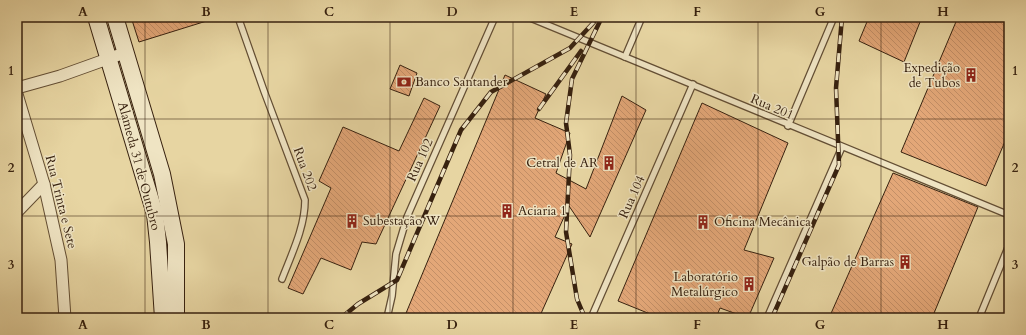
<svg xmlns="http://www.w3.org/2000/svg" width="1026" height="335" font-family="Cardo,serif">
	<defs>
		<pattern id="building-back-hatch" width="6" height="6" patternUnits="userSpaceOnUse"><rect width="6" height="6" fill="#e3a778"/><path d="M-1 5l2 2M0 0l6 6M5-1l2 2" fill="none" stroke="#c38f67"/></pattern>
	</defs>
	<rect width="100%" height="100%" fill="#e7d5a2"/>
	<filter id="stains"><feTurbulence type="fractalNoise" baseFrequency=".005" numOctaves="4"/><feColorMatrix values="0 0 0 0 .2 0 0 0 0 .09 0 0 0 0 .02 0 0 0 .5 -.17"/></filter>
	<radialGradient id="worn" r=".72"><stop offset=".6" stop-color="#630" stop-opacity="0"/><stop offset="1" stop-color="#630" stop-opacity=".3"/></radialGradient>
	<g fill="url(#building-back-hatch)" stroke="#37210f">
		<path d="M131,17h81l1,2 -74,23z"/>
		<path d="M869,17h53l-18,45 -45,-21z"/>
		<path d="M958,17h51v115l-23,54 -85,-34z"/>
		<path d="M400,65l17,8 -8,23 -19,-7z"/>
		<path d="M505,75l41,19 -11,24 35,15 -14,40 30,16 36,-93 24,14 -56,127 -21,-31 -14,31 17,7 -33,74h-135z"/>
		<path d="M424,98l16,8 -64,138 -14,-2 -11,28 -30,-12 -18,36 -15,-6 43,-100 -12,-7 24,-54 56,24z"/>
		<path d="M702,103l86,40 -44,107 30,8 -26,60 -28,-10 -4,10h-56l-42,-17z"/>
		<path d="M893,173l85,34 -46,111h-103z"/>
	</g>
	<g fill="none" stroke-linecap="round" stroke-linejoin="round">
		<defs>
			<g id="service">
				<path d="M238,17l26,74 41,109c0,27 -13,53 -23,79"/>
				<path d="M528,17c160,66 320,133 481,198"/>
				<path d="M625,57l17,-40"/>
				<path d="M788,126l46,-109"/>
				<path d="M387,318l5,-22 4,-42 11,-37 88,-200"/>
				<path d="M591,318l102,-234"/>
				<path d="M767,318l75,-171"/>
				<path d="M979,318l30,-73"/>
			</g>
			<g id="minor">
				<path d="M17,88l43,-12 67,-24"/>
				<path d="M17,94l27,90 17,76 4,58"/>
				<path d="M17,212l27,-28"/>
			</g>
			<g id="secondary">
				<path d="M96,17l59,197 3,28 5,76"/>
				<path d="M115,17l47,157 14,70v74"/>
			</g>
		</defs>
		<use href="#service" stroke="#634e34" stroke-width="8"/>
		<use href="#minor" stroke="#634e34" stroke-width="13"/>
		<use href="#secondary" stroke="#37210f" stroke-width="18"/>
		<use href="#service" stroke="#efe4c3" stroke-width="5.5"/>
		<use href="#minor" stroke="#efe4c3" stroke-width="11"/>
		<use href="#secondary" stroke="#efe4c3" stroke-width="16"/>
		<defs>
			<g id="rail">
				<path d="M539,109l42,-58"/>
				<path d="M341,318l17,-14 39,-24 64,-150 30,-38 79,-44 24,-26"/>
				<path d="M585,318l-8,-19 -11,-67 4,-77 -4,-32 6,-44 30,-62"/>
				<path d="M772,318l67,-153 -3,-77 6,-71"/>
				<path d="M1005,318l4,-8"/>
			</g>
		</defs>
		<use href="#rail" stroke="#37210f" stroke-width="4.5"/>
		<use href="#rail" stroke="#efe4c3" stroke-width="3" stroke-dasharray="9" stroke-linecap="butt"/>
	</g>
	<path fill="none" stroke="#37210f" stroke-width="1" stroke-opacity="0.55" d="M145,17v301M268,17v301M390,17v301M513,17v301M636,17v301M758,17v301M881,17v301M17,119h992M17,216h992"/>
	<defs>
		<symbol id="building-bare" viewBox="-9 -9 18 18"><path d="M-4-6H4V6H1V3H-1V6H-4ZM-2.5-4.3h1.7v1.8h-1.7ZM.8-4.3h1.7v1.8H.8ZM-2.5-1h1.7V.8h-1.7ZM.8-1h1.7V.8H.8Z" fill="#8f2418" stroke="#efe4c3" stroke-width="2.5" paint-order="stroke"/></symbol>
		<symbol id="bank-bare" viewBox="-9 -9 18 18"><path d="M-6-4H6V4H-6ZM0-2.3a2.3 2.3 0 1 0 0 4.6a2.3 2.3 0 1 0 0-4.6Z" fill="#8f2418" stroke="#efe4c3" stroke-width="2.5" paint-order="stroke"/></symbol>
	</defs>
	<g fill-rule="evenodd">
		<use href="#building-bare" x="961" y="65" width="20" height="20"/>
		<use href="#bank-bare" x="394" y="72" width="20" height="20"/>
		<use href="#building-bare" x="599" y="153" width="20" height="20"/>
		<use href="#building-bare" x="497" y="201" width="20" height="20"/>
		<use href="#building-bare" x="342" y="211" width="20" height="20"/>
		<use href="#building-bare" x="693" y="212" width="20" height="20"/>
		<use href="#building-bare" x="895" y="252" width="20" height="20"/>
		<use href="#building-bare" x="739" y="274" width="20" height="20"/>
	</g>
	<g text-anchor="middle" dominant-baseline="central" stroke-width="3" stroke-linejoin="round" paint-order="stroke">
		<g font-size="13" fill="#37210f" stroke="#efe4c3" text-anchor="end">
			<text x="960" y="68">Expedição<tspan x="960" dy="15">de Tubos</tspan></text>
			<text x="415" y="82" text-anchor="start">Banco Santander</text>
			<text x="598" y="163">Cetral de AR</text>
			<text x="518" y="211" text-anchor="start">Aciaria 1</text>
			<text x="363" y="221" text-anchor="start">Subestação W</text>
			<text x="714" y="222" text-anchor="start">Oficina Mecânica</text>
			<text x="894" y="262">Galpão de Barras</text>
			<text x="738" y="277">Laboratório<tspan x="738" dy="15">Metalúrgico</tspan></text>
		</g>
		<g font-size="13" fill="#37210f" stroke="#efe4c3">
			<text transform="translate(772 107) rotate(23)">Rua 201</text>
			<text transform="translate(420 160) rotate(-66)">Rua 102</text>
			<text transform="translate(139 166) rotate(75)">Alameda 31 de Outubro</text>
			<text transform="translate(305 169) rotate(70)">Rua 202</text>
			<text transform="translate(632 197) rotate(-66)">Rua 104</text>
			<text transform="translate(61 202) rotate(76)">Rua Trinta e Sete</text>
		</g>
	</g>
	<rect width="1026" height="335" fill="none" stroke="#e7d5a2" stroke-width="44"/>
	<rect x="22" y="22" width="982" height="291" fill="none" stroke="#37210f" stroke-width="1.5"/>
	<g font-size="13" text-anchor="middle" font-weight="bold" fill="#37210f">
		<text x="83" y="16">A</text>
		<text x="206" y="16">B</text>
		<text x="329" y="16">C</text>
		<text x="452" y="16">D</text>
		<text x="574" y="16">E</text>
		<text x="697" y="16">F</text>
		<text x="820" y="16">G</text>
		<text x="943" y="16">H</text>
		<text x="11" y="75">1</text>
		<text x="1015" y="75">1</text>
		<text x="11" y="172">2</text>
		<text x="1015" y="172">2</text>
		<text x="11" y="269">3</text>
		<text x="1015" y="269">3</text>
		<text x="83" y="329">A</text>
		<text x="206" y="329">B</text>
		<text x="329" y="329">C</text>
		<text x="452" y="329">D</text>
		<text x="574" y="329">E</text>
		<text x="697" y="329">F</text>
		<text x="820" y="329">G</text>
		<text x="943" y="329">H</text>
	</g>
	<rect width="100%" height="100%" filter="url(#stains)"/>
	<rect width="100%" height="100%" fill="url(#worn)"/>
</svg>
